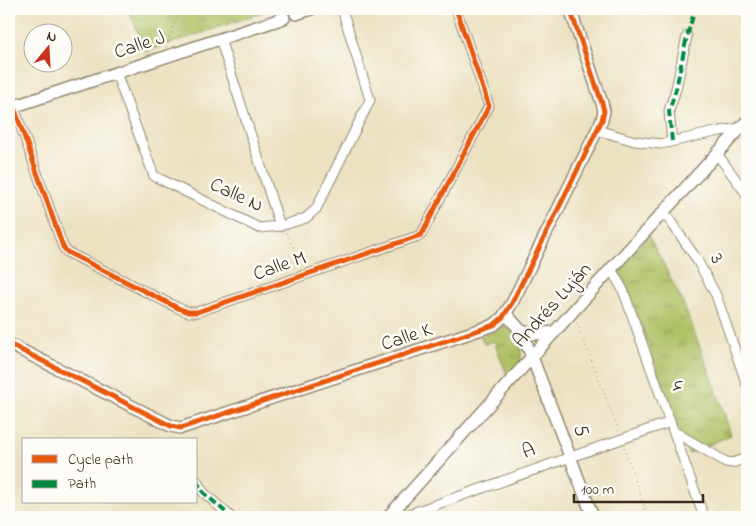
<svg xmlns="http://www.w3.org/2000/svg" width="756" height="526" font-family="'Indie Flower',sans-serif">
	<defs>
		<pattern id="grass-tufts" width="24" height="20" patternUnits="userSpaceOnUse" patternTransform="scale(1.25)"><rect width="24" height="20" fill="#afc165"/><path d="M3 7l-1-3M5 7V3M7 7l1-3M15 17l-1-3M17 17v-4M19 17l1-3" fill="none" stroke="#909d53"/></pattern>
	</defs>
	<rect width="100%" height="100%" fill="#fdfcf7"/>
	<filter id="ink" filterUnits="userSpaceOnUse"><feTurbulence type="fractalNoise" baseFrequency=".02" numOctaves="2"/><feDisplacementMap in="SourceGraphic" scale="10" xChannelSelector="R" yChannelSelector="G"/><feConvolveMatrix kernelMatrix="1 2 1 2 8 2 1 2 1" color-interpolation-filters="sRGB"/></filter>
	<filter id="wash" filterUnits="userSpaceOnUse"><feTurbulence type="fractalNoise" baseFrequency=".0096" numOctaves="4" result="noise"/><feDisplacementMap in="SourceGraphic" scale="20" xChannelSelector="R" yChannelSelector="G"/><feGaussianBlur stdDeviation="1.12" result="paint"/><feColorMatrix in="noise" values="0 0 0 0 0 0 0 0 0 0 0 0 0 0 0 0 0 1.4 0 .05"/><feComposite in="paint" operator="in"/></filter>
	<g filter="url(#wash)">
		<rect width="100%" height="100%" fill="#ece2c2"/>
		<g fill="url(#grass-tufts)" stroke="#757642">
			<path d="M129,9h134l1,3 -119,40z"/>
			<path d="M649,236l33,65 33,85 16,49 -43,19 -61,-168 -8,-15v-5z"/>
			<path d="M503,326c14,4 21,23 17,37l-13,12 -13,-34 -10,3 -3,-8 16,-5z"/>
		</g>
	</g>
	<g filter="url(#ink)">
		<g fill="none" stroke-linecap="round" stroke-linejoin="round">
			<defs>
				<g id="minor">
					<path d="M220,39l60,187"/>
					<path d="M116,73l38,103 105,52 21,-2 26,-8 10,-9 54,-109 -28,-91"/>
					<path d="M14,107l49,140 4,5 111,56 10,4h9l224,-77 68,-129 -33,-97"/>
					<path d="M597,130l38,11 26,3 59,-13 21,-3"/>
					<path d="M672,141l-3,-30 7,-22 11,-53"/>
					<path d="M718,155l27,37 2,5"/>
					<path d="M664,212l32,46 20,37 31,90"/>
					<path d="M611,269l12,21 81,227"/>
					<path d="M673,431l53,31 6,1 15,-5"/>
					<path d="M196,480l7,12 28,25"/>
					<path d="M401,517l269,-95"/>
				</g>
				<g id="tertiary">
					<path d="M296,14l15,-5"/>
					<path d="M9,108l275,-90"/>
					<path d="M506,314l15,17 11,26 61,160"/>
					<path d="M521,331l15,3 19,-2"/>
					<path d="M9,344l162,82 10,2 313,-103 9,-8 9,-14 90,-183 2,-9 -2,-8 -32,-94"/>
					<path d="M388,517l223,-248 136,-148"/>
				</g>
			</defs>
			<use href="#minor" stroke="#948670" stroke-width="11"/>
			<use href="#tertiary" stroke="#948670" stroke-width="14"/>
			<g stroke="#948670" stroke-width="1" stroke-dasharray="1 4" stroke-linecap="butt">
				<path d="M166,47l14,-38"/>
				<path d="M286,233l16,32"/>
				<path d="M577,323l42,108"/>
				<path d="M624,447l24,70"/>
			</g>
			<use href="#minor" stroke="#fff" stroke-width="9"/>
			<use href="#tertiary" stroke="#fff" stroke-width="11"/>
			<g stroke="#00873e" stroke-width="4" stroke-dasharray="8 4" stroke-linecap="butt">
				<path d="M672,141l-3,-30 7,-22 11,-53 8,-27"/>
				<path d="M196,480l7,12 28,25"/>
			</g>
			<defs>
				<g id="cycleway">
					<path d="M14,107l49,140 4,5 111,56 10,4h9l224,-77 68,-129 -33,-97"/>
					<path d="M9,344l162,82 10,2 313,-103 9,-8 9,-14 90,-183 2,-9 -2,-8 -32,-94"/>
				</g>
			</defs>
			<use href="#cycleway" stroke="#fdfcf7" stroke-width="8"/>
			<use href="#cycleway" stroke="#e8590c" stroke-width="5"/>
		</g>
	</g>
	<g text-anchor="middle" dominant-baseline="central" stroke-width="5" stroke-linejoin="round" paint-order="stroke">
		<g font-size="20" fill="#3b2a1e" stroke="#fdfcf7">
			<text transform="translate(140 46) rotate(-18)">Calle J</text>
			<text transform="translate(236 196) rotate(25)">Calle N</text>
			<text transform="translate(716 259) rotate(61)">3</text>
			<text transform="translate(280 267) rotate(-19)">Calle M</text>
			<text transform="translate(553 306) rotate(-48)">Andrés Luján</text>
			<text transform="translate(407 338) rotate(-18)">Calle K</text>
			<text transform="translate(676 386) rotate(71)">4</text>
			<text transform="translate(580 431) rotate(69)">5</text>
			<text transform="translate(529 452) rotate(-20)">A</text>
		</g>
	</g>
	<rect width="756" height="526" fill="none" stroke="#fdfcf7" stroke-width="30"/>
	<rect x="22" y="438" width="175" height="65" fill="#fdfcf7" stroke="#afa8a0"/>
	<rect x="32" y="455" width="25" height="8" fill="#e8590c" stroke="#afa8a0"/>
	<text x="68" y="464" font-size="15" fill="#3b2a1e">Cycle path</text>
	<rect x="32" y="480" width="25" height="8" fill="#00873e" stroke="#afa8a0"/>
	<text x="68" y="488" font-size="15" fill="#3b2a1e">Path</text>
	<g transform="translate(48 48) rotate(18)"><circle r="24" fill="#fdfcf7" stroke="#afa8a0"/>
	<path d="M0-4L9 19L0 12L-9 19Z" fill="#c8321e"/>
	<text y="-8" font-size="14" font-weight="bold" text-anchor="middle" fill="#3b2a1e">N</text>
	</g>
	<path d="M574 494v8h129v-8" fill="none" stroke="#3b2a1e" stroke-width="2.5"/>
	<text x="581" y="494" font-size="15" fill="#3b2a1e" stroke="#fdfcf7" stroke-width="4" paint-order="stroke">100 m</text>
</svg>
